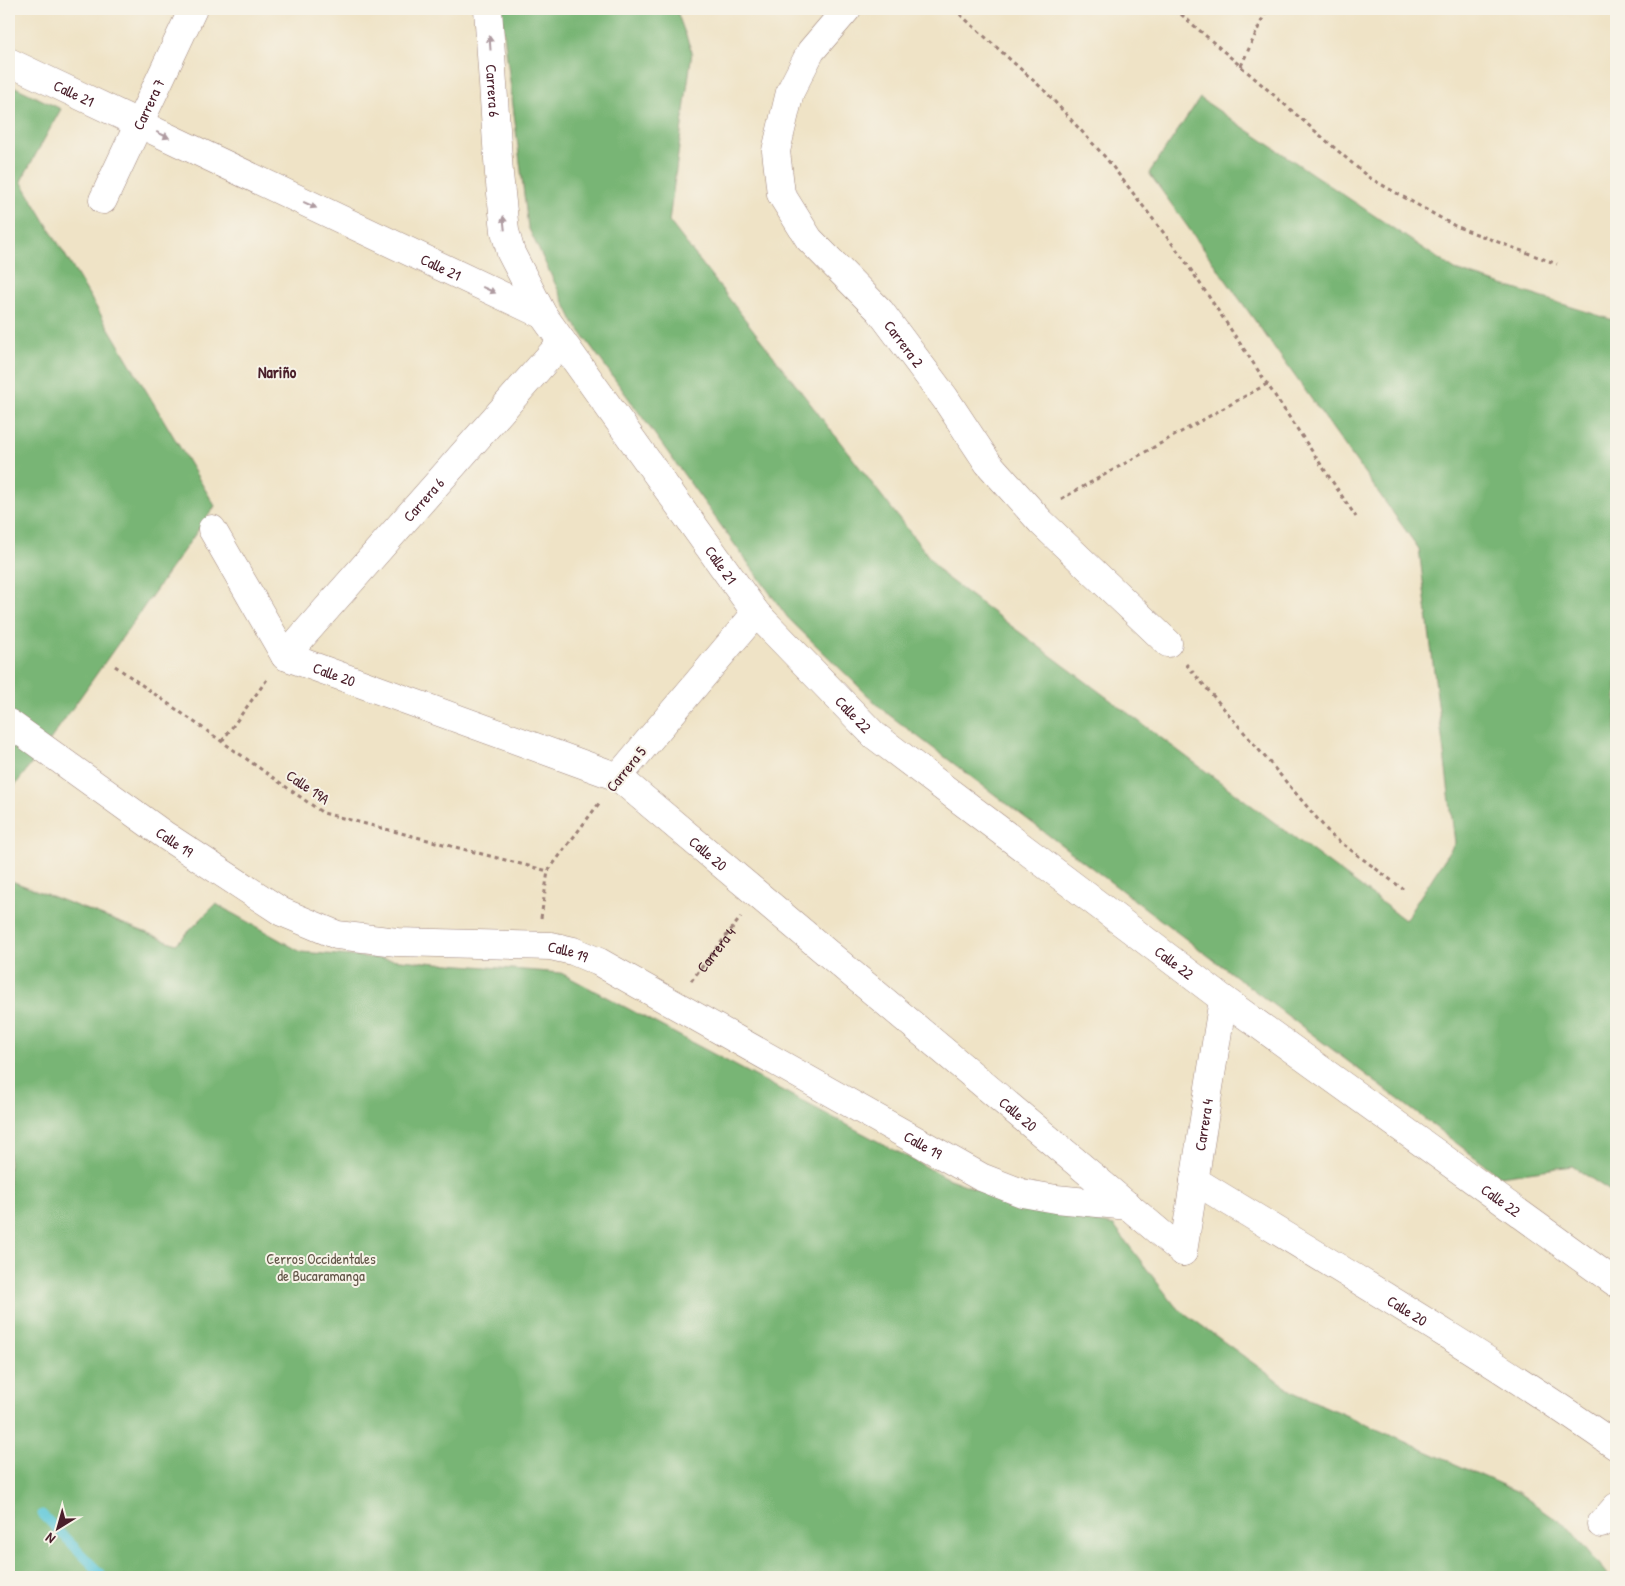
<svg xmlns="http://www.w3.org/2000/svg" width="1625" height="1586" font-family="'Patrick Hand',sans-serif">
	<rect width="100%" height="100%" fill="#f7f3e8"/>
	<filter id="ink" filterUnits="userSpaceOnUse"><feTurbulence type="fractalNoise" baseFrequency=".02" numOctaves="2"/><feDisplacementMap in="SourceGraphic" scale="10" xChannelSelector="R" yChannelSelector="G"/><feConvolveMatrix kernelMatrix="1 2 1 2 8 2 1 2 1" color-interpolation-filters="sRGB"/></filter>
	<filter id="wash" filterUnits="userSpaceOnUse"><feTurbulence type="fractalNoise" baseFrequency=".0096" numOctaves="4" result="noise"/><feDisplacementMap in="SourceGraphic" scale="20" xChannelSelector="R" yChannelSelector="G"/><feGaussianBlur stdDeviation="1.12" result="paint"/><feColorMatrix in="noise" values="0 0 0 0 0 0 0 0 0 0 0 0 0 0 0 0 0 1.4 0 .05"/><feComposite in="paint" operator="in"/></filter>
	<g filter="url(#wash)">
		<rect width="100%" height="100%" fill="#efe3c6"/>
		<g fill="#78b574" stroke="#616a50">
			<path d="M501,9h175l16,43 -23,169 274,354 462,345 50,-77 -36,-294 -270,-376 51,-75 255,172 161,51v874l-44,-29 -72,10 -616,-465 -96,-93 -214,-295 -46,-96z"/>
			<path d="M9,84l52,25 -40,72 194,325 -165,234 -41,53z"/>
			<path d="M9,880l167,64 40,-40 85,48 260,21 386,205 75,28 92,20 62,81 117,85 223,99 54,38 39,48h-1600z"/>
		</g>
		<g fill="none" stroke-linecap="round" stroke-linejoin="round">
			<path stroke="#5ec8d9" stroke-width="9" d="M42,1514l62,63"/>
		</g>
	</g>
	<g filter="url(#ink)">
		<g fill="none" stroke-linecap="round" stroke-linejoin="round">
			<defs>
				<g id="street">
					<path id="s2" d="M488,9l11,165 6,57 6,22 32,62 213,298 118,122 349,264 393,284"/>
					<path id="s3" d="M847,9l-36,42 -21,41 -14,59 5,43 28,45 71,72 65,87 43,65 53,59 127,121"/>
					<path id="s4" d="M9,62l534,253"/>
					<path id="s5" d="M103,200l90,-191"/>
					<path id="s6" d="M212,529l73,127 333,121 565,475"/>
					<path id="s7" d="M285,656l277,-314"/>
					<path id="s8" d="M9,723l157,113 116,76 55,23 60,7 154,4 22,5 26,11 382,215 41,16 34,6 73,7"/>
					<path d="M618,777l138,-164"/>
					<path id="s9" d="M1194,1180c142,87 286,171 422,266"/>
					<path id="s10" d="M1183,1252l40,-253"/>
					<path d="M1601,1524l15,-17"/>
				</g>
			</defs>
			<use href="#street" stroke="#9c8178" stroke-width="29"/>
			<g stroke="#9c8178" stroke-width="3" stroke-dasharray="4 4" stroke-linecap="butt">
				<path d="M954,9l90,81 62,68 77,100 173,259"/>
				<path d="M1175,9l193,168 87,49 102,38"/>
				<path d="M1596,9v3h20"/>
				<path d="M1241,66l26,-57"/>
				<path d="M1061,499l206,-115"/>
				<path d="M1186,664l146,172 71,53"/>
				<path d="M115,666l208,147 225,58"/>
				<path d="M222,741l46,-63"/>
				<path d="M541,918l7,-47 52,-69"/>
				<path id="s1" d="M691,981l50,-64"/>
			</g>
			<use href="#street" stroke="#fff" stroke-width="28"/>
		</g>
		<defs><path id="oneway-solid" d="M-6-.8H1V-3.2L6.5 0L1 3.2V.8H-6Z" transform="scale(1.25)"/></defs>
		<g fill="#ae9aa0">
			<use href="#oneway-solid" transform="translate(490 43) rotate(-94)"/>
			<use href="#oneway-solid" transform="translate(163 135) rotate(25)"/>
			<use href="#oneway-solid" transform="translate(310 205) rotate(25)"/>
			<use href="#oneway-solid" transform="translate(504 223) rotate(-96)"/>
			<use href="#oneway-solid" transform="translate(489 290) rotate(25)"/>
		</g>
	</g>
	<g text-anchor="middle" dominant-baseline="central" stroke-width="4" stroke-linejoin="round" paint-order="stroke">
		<g font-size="15" fill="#4a1f2b" stroke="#f7f3e8">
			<text stroke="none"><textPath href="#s2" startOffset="82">Carrera 6</textPath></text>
			<text stroke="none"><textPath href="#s4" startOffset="72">Calle 21</textPath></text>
			<text stroke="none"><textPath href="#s5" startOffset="106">Carrera 7</textPath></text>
			<text stroke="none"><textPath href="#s4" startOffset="478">Calle 21</textPath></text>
			<text stroke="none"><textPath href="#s3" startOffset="400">Carrera 2</textPath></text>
			<text stroke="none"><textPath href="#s7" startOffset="209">Carrera 6</textPath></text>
			<text stroke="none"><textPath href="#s2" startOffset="622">Calle 21</textPath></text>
			<text stroke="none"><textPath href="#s6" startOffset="199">Calle 20</textPath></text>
			<text stroke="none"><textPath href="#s2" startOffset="822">Calle 22</textPath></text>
			<text transform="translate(626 769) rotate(-51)">Carrera 5</text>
			<text transform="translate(308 787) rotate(34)">Calle 19A</text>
			<text stroke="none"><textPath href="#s8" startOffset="204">Calle 19</textPath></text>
			<text stroke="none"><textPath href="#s6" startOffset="619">Calle 20</textPath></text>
			<text stroke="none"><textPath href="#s1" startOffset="40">Carrera 4</textPath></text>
			<text stroke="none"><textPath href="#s8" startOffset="624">Calle 19</textPath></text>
			<text stroke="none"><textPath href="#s2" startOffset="1228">Calle 22</textPath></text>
			<text stroke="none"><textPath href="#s6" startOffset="1024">Calle 20</textPath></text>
			<text stroke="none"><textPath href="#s10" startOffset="129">Carrera 4</textPath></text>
			<text stroke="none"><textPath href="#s8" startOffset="1029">Calle 19</textPath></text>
			<text stroke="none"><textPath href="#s2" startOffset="1632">Calle 22</textPath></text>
			<text stroke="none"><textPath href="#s9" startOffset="250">Calle 20</textPath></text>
		</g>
		<g font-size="15" fill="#615547" stroke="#f7f3e8">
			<text x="321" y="1258">Cerros Occidentales<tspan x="321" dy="17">de Bucaramanga</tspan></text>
		</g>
		<g font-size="16" font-weight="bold" fill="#4a1f2b" stroke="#f7f3e8">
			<text x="277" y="372">Nariño</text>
		</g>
	</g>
	<rect width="1625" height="1586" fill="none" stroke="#f7f3e8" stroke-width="30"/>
	<g transform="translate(58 1528) rotate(217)" stroke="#f7f3e8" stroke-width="4" paint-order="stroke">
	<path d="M0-4L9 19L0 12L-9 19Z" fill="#4a1f2b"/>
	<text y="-8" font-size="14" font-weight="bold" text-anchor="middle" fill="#4a1f2b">N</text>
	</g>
</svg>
